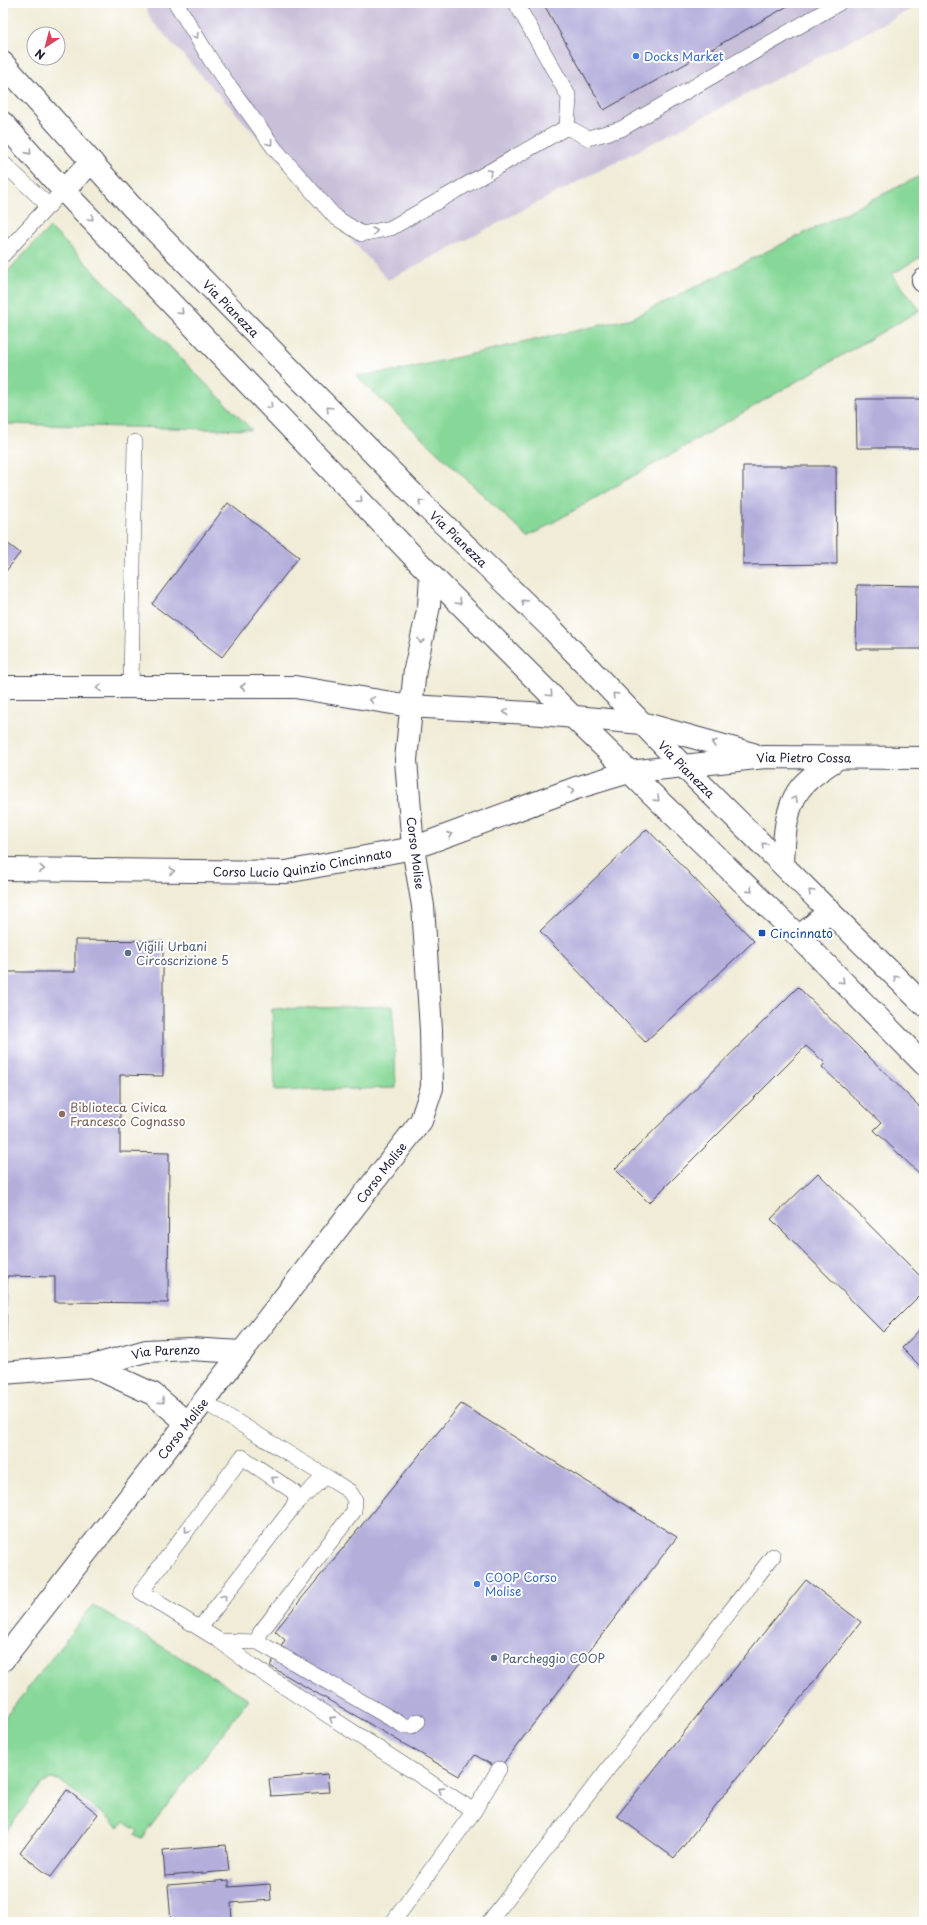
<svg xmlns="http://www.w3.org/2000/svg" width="927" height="1925" font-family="'Playpen Sans',sans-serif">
	<rect width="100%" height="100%" fill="#fff"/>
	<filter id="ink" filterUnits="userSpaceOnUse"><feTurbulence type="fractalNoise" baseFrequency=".025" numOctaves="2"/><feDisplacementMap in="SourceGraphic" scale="8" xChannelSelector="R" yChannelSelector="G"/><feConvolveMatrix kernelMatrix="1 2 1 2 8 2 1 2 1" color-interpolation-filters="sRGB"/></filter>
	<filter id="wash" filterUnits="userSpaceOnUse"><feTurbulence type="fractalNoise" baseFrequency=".012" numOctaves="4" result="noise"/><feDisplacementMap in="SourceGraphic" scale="16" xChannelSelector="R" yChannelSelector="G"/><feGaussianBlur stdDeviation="0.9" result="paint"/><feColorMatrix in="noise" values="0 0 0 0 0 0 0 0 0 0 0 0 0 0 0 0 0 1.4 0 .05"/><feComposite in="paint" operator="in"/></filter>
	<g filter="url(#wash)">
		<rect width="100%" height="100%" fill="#f0ecd7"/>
		<path fill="#c8bfd8" d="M144,3h779l-535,277 -237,-260z"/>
		<g fill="#87d898" stroke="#547d6a">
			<path d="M924,174v81l-32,19 28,36 -392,227 -172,-161 45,-6 231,-52z"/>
			<path d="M50,227l202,203 -249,-6v-148z"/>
			<path d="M393,1006l3,82 -121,3 -3,-82z"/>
			<path d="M93,1605l156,94 -108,140 -7,-4 3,-4 -13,-9 -5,5 -60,-47 -9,-1 -10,7 -37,50v-116z"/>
		</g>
		<g id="blocks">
			<g fill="#b4aedb">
				<path d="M543,3h250l-189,107z"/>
				<path d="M856,399h68v49h-67z"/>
				<path d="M743,466h93l1,98 -94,1z"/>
				<path d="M228,503l71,54 -77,100 -70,-53z"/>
				<path d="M3,540l17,13 -17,22z"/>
				<path d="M857,585l67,1v63h-68z"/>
				<path d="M647,829l107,112 -109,101 -105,-111z"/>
				<path d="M75,940l88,1v135l-43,-1v77l49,1 -1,150 -113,-1v-25l-48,-1 -1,67h-3v-371h72z"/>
				<path d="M798,987l126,124v67l-50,-48 7,-7 -59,-56 3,-4 -19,-17 -157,157 -34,-34z"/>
				<path d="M818,1173l106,107v11l-41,41 -112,-113z"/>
				<path d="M924,1325v45l-22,-22z"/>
				<path d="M461,1404l216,133 -175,228 -3,4 -24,-14 -16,21 -189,-110 15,-26 -10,-9z"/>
				<path d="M806,1580l55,42 -187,236 -57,-42z"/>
				<path d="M327,1774l2,18 -58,4 -2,-17z"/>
				<path d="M67,1790l31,24 -47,63 -31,-24z"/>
				<path d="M226,1845l3,26 -64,5 -2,-26z"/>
				<path d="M229,1880v7l41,-3 1,16 -40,3 1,19h-61l-3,-37z"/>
			</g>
		</g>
	</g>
	<g filter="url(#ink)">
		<use href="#blocks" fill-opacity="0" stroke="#414052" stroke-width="1"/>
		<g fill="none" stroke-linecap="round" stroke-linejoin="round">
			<defs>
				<g id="service">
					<path d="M176,3l36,59 63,87 60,68 27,17 29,-6 176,-101"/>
					<path d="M516,3l53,94 -2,30"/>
					<path d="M567,127l21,11 33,-9 218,-126"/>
					<path d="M3,163l46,43"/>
					<path d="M3,255l60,-65"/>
					<path d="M131,688l4,-246"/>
					<path d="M203,1401l122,75 24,15 6,9 -1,11 -94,122 -2,9"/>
					<path d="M293,1507l3,-7 -2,-8 -52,-35 -101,135 79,49 31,24 223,146"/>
					<path d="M200,1628l93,-121 32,-31"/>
					<path d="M220,1641l38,1 146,84h8l6,-5"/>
					<path d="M393,1922l81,-111 25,-42"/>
					<path d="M489,1922l284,-366"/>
				</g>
				<g id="minor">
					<path d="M923,281l1,-1"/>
					<path d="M3,687h292l115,19 120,7 112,10 111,31"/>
					<path d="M783,863c1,-25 2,-62 23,-81 9,-9 21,-16 32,-24"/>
					<path id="s1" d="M3,869l283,3 127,-24 163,-60 53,-16 136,-15 159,1"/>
					<path d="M92,1366l61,28 33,28"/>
					<path id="s2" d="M3,1373l89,-7 54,-15 43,-2 53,3"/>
					<path id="s3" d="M3,1660l418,-539 11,-33 -1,-58 -8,-124 -10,-58 -7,-88 9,-91 14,-63 2,-31"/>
				</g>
				<g id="tertiary">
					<path id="s4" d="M3,63l128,143 169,173 126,128 125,121 132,138 241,239"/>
					<path d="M3,123l60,67 368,385 142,142 226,220 125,127"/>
					<path d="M63,190l29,-28"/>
					<path d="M799,937l31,-26"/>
				</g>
			</defs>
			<use href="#service" stroke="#414052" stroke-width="16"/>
			<use href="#minor" stroke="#414052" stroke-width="24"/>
			<use href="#tertiary" stroke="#414052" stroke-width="24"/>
			<use href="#service" stroke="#fff" stroke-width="15"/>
			<use href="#minor" stroke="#fff" stroke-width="22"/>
			<use href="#tertiary" stroke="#fff" stroke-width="22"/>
		</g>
		<defs><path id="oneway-chevron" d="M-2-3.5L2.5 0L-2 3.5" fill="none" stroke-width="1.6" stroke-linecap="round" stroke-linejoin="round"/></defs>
		<g stroke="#9c9ca7">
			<use href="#oneway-chevron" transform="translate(196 36) rotate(58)"/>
			<use href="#oneway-chevron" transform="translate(270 143) rotate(54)"/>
			<use href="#oneway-chevron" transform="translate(29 152) rotate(48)"/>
			<use href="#oneway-chevron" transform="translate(490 172) rotate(-29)"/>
			<use href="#oneway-chevron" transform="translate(91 218) rotate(46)"/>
			<use href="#oneway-chevron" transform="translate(375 231) rotate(-13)"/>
			<use href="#oneway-chevron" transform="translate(181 312) rotate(46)"/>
			<use href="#oneway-chevron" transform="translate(270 406) rotate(46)"/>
			<use href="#oneway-chevron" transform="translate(329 409) rotate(-135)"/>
			<use href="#oneway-chevron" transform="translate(360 500) rotate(46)"/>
			<use href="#oneway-chevron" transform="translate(421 502) rotate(-135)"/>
			<use href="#oneway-chevron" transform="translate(459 602) rotate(45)"/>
			<use href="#oneway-chevron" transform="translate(524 602) rotate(-136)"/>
			<use href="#oneway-chevron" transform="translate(421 641) rotate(102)"/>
			<use href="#oneway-chevron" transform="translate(243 687) rotate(180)"/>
			<use href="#oneway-chevron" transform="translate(99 688) rotate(-180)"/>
			<use href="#oneway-chevron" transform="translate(550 694) rotate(46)"/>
			<use href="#oneway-chevron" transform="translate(615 695) rotate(-134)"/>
			<use href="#oneway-chevron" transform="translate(372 700) rotate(-171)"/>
			<use href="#oneway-chevron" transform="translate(506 712) rotate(-177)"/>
			<use href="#oneway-chevron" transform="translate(714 743) rotate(-164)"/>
			<use href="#oneway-chevron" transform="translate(572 790) rotate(-20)"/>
			<use href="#oneway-chevron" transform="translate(657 799) rotate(44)"/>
			<use href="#oneway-chevron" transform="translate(795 799) rotate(-61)"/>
			<use href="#oneway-chevron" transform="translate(450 835) rotate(-20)"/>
			<use href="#oneway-chevron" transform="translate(764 845) rotate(-136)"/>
			<use href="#oneway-chevron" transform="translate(42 869) rotate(1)"/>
			<use href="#oneway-chevron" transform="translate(172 871) rotate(1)"/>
			<use href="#oneway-chevron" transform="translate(750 890) rotate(44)"/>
			<use href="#oneway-chevron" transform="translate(811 892) rotate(-135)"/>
			<use href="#oneway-chevron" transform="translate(896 978) rotate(-135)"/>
			<use href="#oneway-chevron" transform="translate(842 981) rotate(45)"/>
			<use href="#oneway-chevron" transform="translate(162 1401) rotate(39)"/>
			<use href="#oneway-chevron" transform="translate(274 1479) rotate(-146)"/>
			<use href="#oneway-chevron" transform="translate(187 1530) rotate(127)"/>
			<use href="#oneway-chevron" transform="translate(224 1597) rotate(-53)"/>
			<use href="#oneway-chevron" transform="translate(332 1719) rotate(-147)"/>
			<use href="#oneway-chevron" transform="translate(441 1790) rotate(-147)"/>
		</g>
	</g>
	<g fill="#3f7fe0" stroke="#fff" stroke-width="1.5">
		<circle cx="636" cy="56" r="4"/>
		<circle cx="477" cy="1584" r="4"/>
	</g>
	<rect fill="#1a4fb4" stroke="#fff" stroke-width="1.5" x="758" y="929" width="8" height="8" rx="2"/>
	<g fill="#5c6f8a" stroke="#fff" stroke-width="1.5">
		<circle cx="128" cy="953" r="4"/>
		<circle cx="494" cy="1658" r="4"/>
	</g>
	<circle fill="#8d6e63" stroke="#fff" stroke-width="1.5" cx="62" cy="1114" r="4"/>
	<g text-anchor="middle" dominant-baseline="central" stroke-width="4" stroke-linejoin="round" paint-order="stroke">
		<g font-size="12" fill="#366cbe" stroke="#fff" text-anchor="start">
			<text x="644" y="56">Docks Market</text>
			<text x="485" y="1577">COOP Corso<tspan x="485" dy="14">Molise</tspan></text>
		</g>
		<g font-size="12" fill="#22223b" stroke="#fff">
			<text stroke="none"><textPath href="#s4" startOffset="335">Via Pianezza</textPath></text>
			<text stroke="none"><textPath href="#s4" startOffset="659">Via Pianezza</textPath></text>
			<text stroke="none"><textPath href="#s1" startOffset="817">Via Pietro Cossa</textPath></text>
			<text stroke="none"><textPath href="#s4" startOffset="983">Via Pianezza</textPath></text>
			<text transform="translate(416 853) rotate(83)">Corso Molise</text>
			<text stroke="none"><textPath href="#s1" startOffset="300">Corso Lucio Quinzio Cincinnato</textPath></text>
			<text stroke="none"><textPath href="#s3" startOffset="617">Corso Molise</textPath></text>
			<text stroke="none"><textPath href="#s2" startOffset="165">Via Parenzo</textPath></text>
			<text stroke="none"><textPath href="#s3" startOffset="293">Corso Molise</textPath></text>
		</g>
		<g font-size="12" fill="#164399" stroke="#fff" text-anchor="start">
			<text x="770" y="933">Cincinnato</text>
		</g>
		<g font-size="12" fill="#4e5e75" stroke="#fff" text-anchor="start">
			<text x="136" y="946">Vigili Urbani<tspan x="136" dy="14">Circoscrizione 5</tspan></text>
			<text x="502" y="1658">Parcheggio COOP</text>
		</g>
		<g font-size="12" fill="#785e54" stroke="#fff" text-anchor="start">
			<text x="70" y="1107">Biblioteca Civica<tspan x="70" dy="14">Francesco Cognasso</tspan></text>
		</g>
	</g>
	<rect width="927" height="1925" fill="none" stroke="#fff" stroke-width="16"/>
	<g transform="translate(46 46) rotate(216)"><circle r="19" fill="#ffffff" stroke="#a7a7b1"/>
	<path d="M0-3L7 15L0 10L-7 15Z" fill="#d1495b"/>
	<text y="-6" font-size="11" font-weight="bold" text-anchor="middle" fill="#22223b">N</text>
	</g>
</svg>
